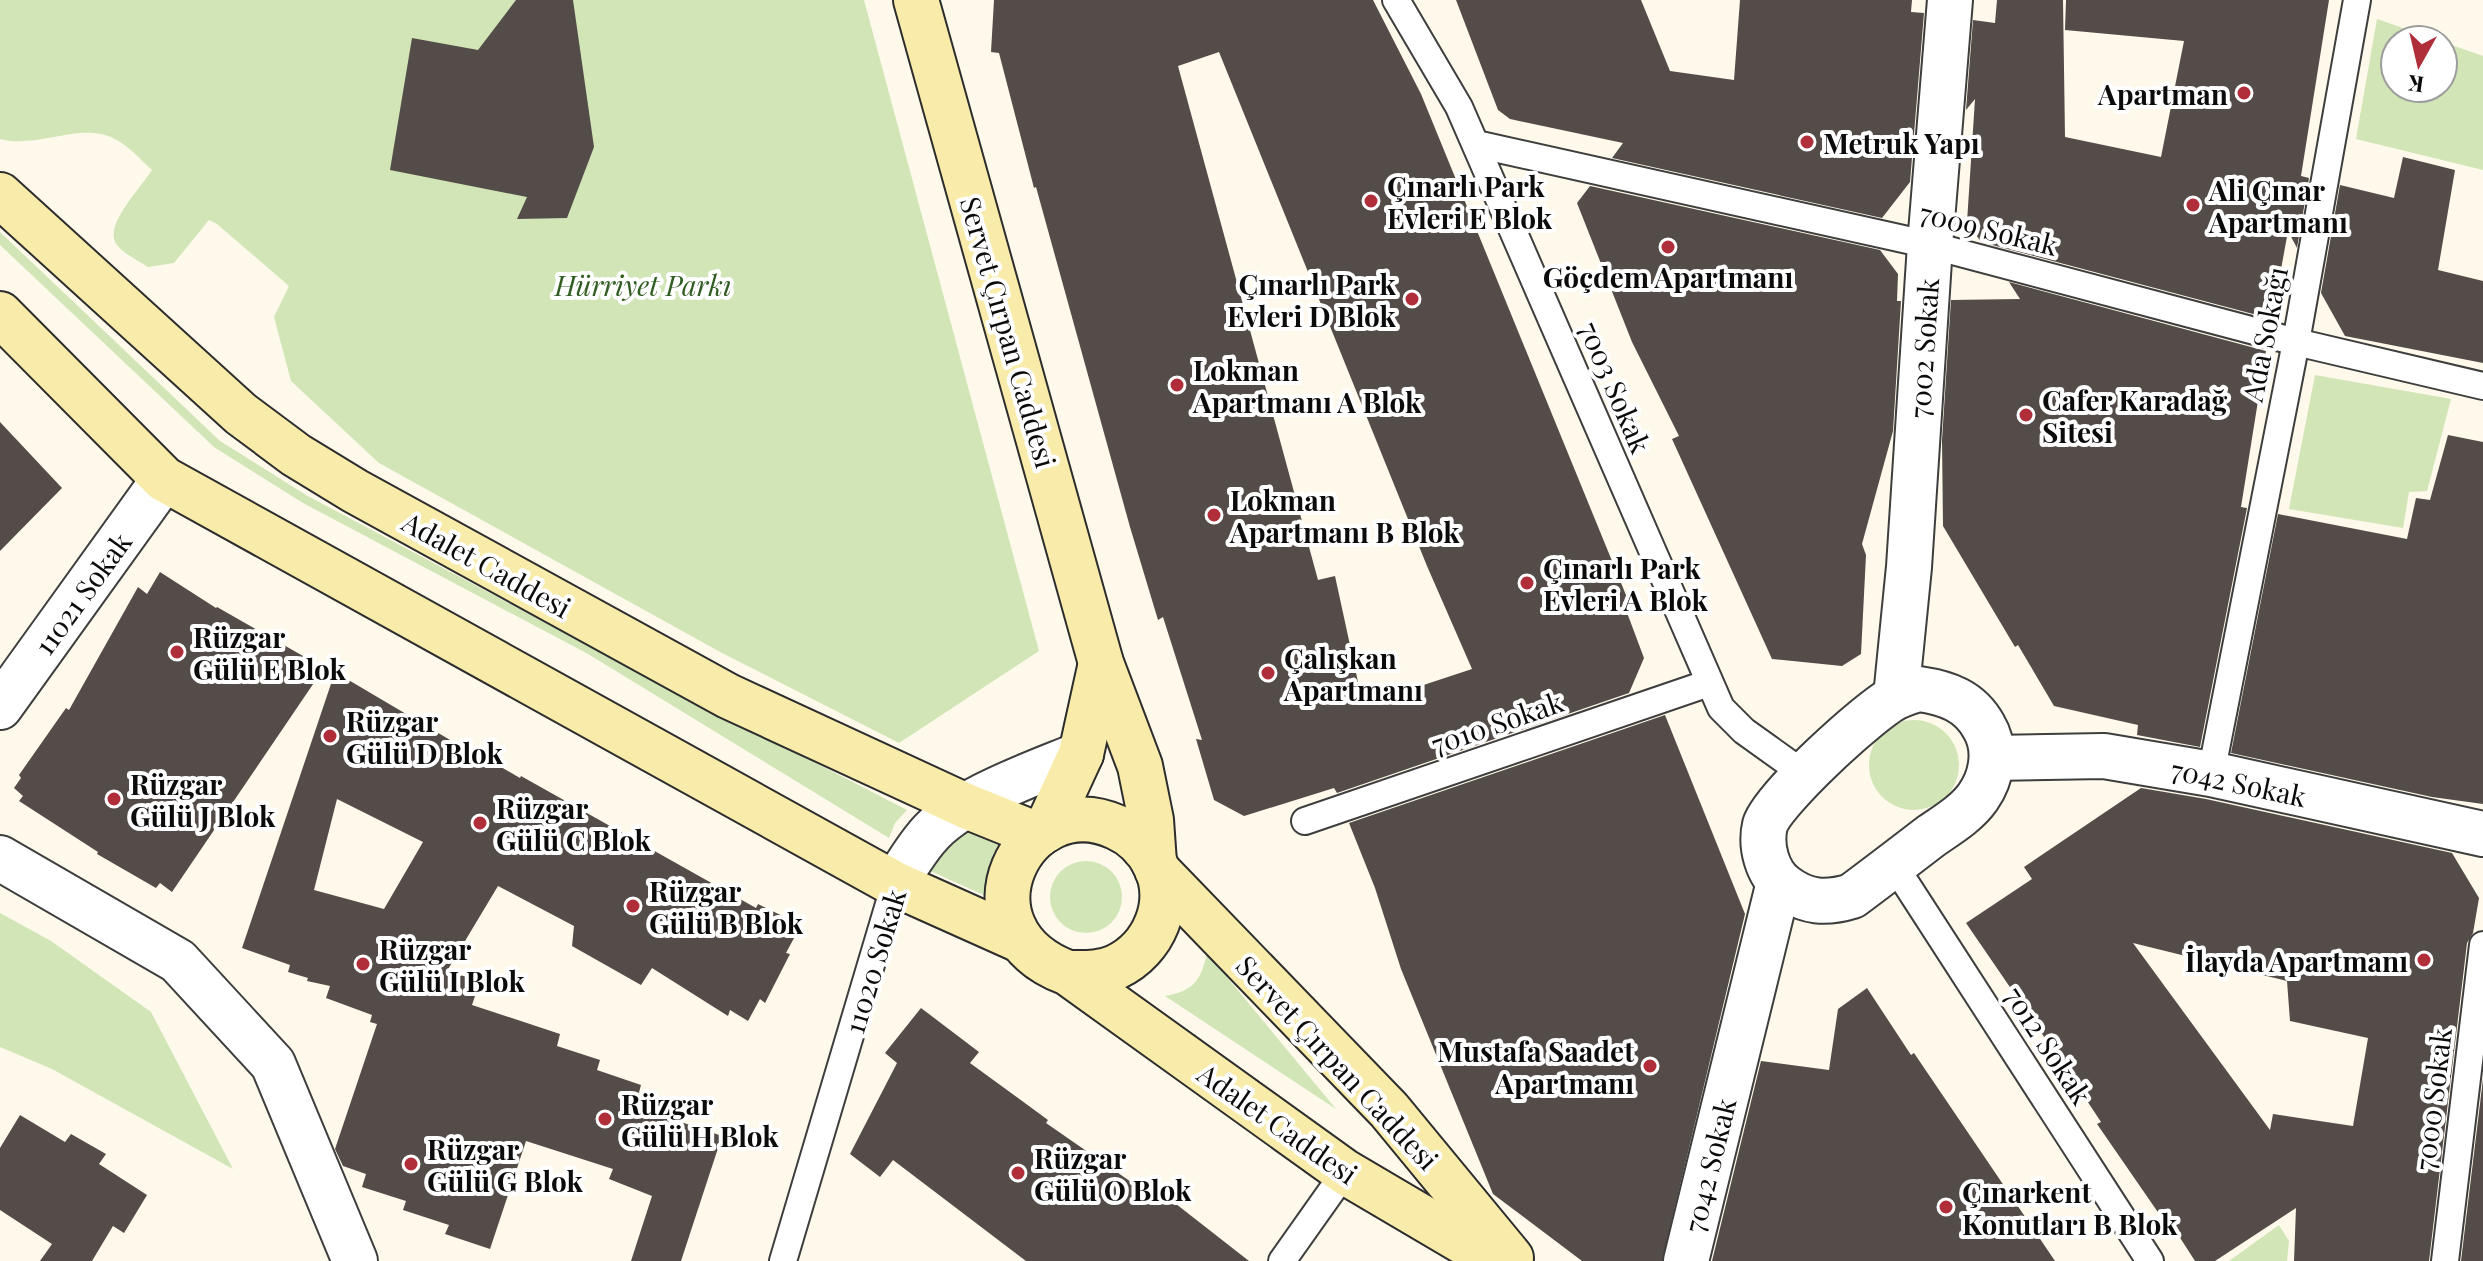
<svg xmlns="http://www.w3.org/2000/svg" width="2483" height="1261" font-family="'Playfair Display',serif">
	<rect width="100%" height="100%" fill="#fef9ea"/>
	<g fill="#d1e5b7">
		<path d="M0,0h864l175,651 -140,92 -177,-90 -343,-190 -88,-82 -17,-64 15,-31 -72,-62 -8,-4 -35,43 -26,4c-9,-6 -24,-13 -31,-22 -15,-19 25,-58 35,-75 -11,-10 -25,-26 -39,-32 -33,-16 -76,11 -113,1z"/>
		<path d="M2377,19l60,21h-42v48h48v-46l40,14v114l-127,-31z"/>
		<path d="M0,232l220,209 86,54 285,152 316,163 -12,13 -6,15 -301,-184 -285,-151 -89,-56 -214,-202z"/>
		<path d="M2315,375l136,24 -24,92 -18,1 -6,36 -114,-19z"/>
		<circle cx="1914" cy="765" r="45"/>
		<path d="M969,829l37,18c-15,13 -19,31 -18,50l-62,-28 9,-12z"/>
		<circle cx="1086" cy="897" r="36"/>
		<path d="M0,913l51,28 100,71 82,157 -181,-100 -52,-22z"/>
		<path d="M1207,953l129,156 -171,-113c29,-5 36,-16 42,-43z"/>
		<path d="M2279,1225l10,16 -2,20h-58z"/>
	</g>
	<g fill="#534c48" fill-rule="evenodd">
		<path d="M516,0h57l21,147 -27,71 -50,1 10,-22 -137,-27 22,-132 66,12z"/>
		<path d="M994,0h379l48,94 207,506 -5,2 21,56 -15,35 -292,100 -3,-5 -90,28 -30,-16 -18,-61 6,1 -39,-123 -5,3 -28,-93 -94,-340 -2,1 -35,-135 -8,-1zM1219,52l208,514 45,103 -109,36 -28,-129 -17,4 -140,-514z"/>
		<path d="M1456,0h185l29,71 64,9 6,-80h172l-1,12 13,1 -14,169 -28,36 -270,-60 11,-15 -113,-24 -12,-9z"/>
		<path d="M1997,0h66l2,137 96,20 23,-116 -119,-11 1,-30h263l-28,176 8,2 -12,70 -9,-17 -16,88 -291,-77 -14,-20 8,-123 -9,11 7,-90 22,3z"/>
		<path d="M2403,157l52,13 -17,100 45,11v82l-138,-27 -24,-43 19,-108 54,13z"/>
		<path d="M1590,186l290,64 18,24 -1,27h4l-8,130 -31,113 4,11 -5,99 -19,12 -70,-7 -100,-220 7,-3 -47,-94 -55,-139z"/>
		<path d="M2009,282l257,69 -25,156 6,1 -47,239 -63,-12 1,-10 -84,-19 -36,-61 -3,2 -72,-121 -1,-86 9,-140 69,-1z"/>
		<path d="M0,422l62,66 -62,63z"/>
		<path d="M2448,435l35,7v362l-51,-7 -201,-44 47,-239 129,25 9,-41 14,2z"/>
		<path d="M160,572l56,36 1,-1 107,61 -152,224 -12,-9 -4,5 -59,-34 1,-2 -79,-51 4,-5 -9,-8 7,-10 -2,-3 47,-67 3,2 69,-123 9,7z"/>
		<path d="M335,672l127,75 1,-2 57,33 1,-2 235,132 2,-4 43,21 -15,28 4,1 -25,49 -5,-4 -12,22 -18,-11 -2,6 -76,-48 -11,17 -69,-39 2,-20 -76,-40 -51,85 33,10 -8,24 88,29 -3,12 43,14 -3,10 44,15 -3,11 43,14 -3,11 44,15 -41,125h-50l21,-65 -43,-17 4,-10 -87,-28 -36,108 -45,-15 4,-9 -46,-15 3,-9 -44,-14 4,-13 -23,-8 -8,-17 42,-125 -7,-2 2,-7 -46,-17 4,-12 -23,-5 1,-3 -20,-6 2,-7 -48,-17zM337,799l86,43 -39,67 -70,-19z"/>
		<path d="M1665,715l80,199 -83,347h-80l-89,-67 -92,-225 -26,-81 -26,-65z"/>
		<path d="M2141,788l65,11 246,54 27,45 -6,35 -6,10 -38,318h-135l2,-53 -81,53h-20l-27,-42 -4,2 -67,-97 4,-2 -37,-56 -98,-143 66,-44 -8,-12zM2133,943l154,38 3,40 78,17 -15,88 -80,-12 -3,16z"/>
		<path d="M1867,988l44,67 3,-2 141,208h-343l49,-200 68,9 9,-61z"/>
		<path d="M921,1008l58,44 -9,11 78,57 -2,3 101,70 6,-7 96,75h-223l-133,-101 -13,17 -30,-23 47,-91 -12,-10z"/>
		<path d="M2483,1079v182h-22z"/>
		<path d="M20,1115l45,27 6,-8 35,20 -7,10 48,31 -23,38 -11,-7 -21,35h-52l12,-17 -52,-34v-62z"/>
	</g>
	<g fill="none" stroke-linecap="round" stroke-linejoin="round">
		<defs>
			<g id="lane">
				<path d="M1396,0l63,107 262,601 23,23 60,43"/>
				<path d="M1476,144l454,101 366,97 187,44"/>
				<path d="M2211,774l85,-432 61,-342"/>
				<path d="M1305,821l404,-138"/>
				<path d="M1894,865l256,396"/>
				<path d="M783,1261l112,-377"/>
				<path d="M1282,1261l63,-89"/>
				<path d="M2445,1261l38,-316"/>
			</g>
			<g id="street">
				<path d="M1919,689c28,4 51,12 65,38 13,22 8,50 -6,70 -11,16 -31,28 -47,39 -26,20 -52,40 -79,60 -26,8 -46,7 -68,-10 -17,-13 -24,-40 -19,-61 8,-26 104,-114 131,-128 7,-3 15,-6 23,-8z"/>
				<path d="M1896,697l13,-130 21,-322 20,-245"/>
				<path d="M0,707l164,-228"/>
				<path d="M1992,758l112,-2 107,18 272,60"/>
				<path d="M0,858l178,103 95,103 82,197"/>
				<path d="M895,884c10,-16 20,-33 32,-47 31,-38 109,-64 154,-83"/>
				<path d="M1686,1261l93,-379"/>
			</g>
			<g id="secondary">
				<path d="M916,0l185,663 39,103 11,54 3,43"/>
				<path d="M0,195l241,219 55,41 59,36 373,205 238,110 72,29"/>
				<path d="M0,314l164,165 731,405 125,56"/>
				<path d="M1046,830l35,-76 20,-91"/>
				<path d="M1157,870l232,240 122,148"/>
				<path d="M1068,973c16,0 33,1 48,-6 38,-18 58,-64 39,-103 -9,-17 -23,-30 -39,-37 -92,-42 -165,102 -48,146l277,199 151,89"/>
			</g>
		</defs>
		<use href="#lane" stroke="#3e3e3e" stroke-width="30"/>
		<use href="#street" stroke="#3e3e3e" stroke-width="48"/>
		<use href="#secondary" stroke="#2d2d2d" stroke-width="48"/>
		<use href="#lane" stroke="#fff" stroke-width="26"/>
		<use href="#street" stroke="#fff" stroke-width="44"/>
		<use href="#secondary" stroke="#f9ecaa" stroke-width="44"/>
	</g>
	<g fill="#b02d3a" stroke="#fff" stroke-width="3">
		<circle cx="2244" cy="93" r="8"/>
		<circle cx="1807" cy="142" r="8"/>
		<circle cx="1371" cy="201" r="8"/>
		<circle cx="2193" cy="205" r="8"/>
		<circle cx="1668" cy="247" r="8"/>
		<circle cx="1412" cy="299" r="8"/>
		<circle cx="1177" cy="385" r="8"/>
		<circle cx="2026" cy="415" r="8"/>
		<circle cx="1214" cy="515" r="8"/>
		<circle cx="1527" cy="583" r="8"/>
		<circle cx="177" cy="652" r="8"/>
		<circle cx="1268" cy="673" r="8"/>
		<circle cx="330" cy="736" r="8"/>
		<circle cx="114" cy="799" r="8"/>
		<circle cx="480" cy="823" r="8"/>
		<circle cx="633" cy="906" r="8"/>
		<circle cx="2424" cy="960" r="8"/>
		<circle cx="363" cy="964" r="8"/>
		<circle cx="1650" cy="1066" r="8"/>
		<circle cx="605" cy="1119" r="8"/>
		<circle cx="411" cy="1164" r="8"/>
		<circle cx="1018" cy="1173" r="8"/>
		<circle cx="1946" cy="1207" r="8"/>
	</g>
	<g text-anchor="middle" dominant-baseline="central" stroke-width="8" stroke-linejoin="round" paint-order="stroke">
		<g font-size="28" font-weight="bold" fill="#0b0b0b" stroke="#fff" text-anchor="start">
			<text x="2228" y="93" text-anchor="end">Apartman</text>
			<text x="1823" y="142">Metruk Yapı</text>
			<text x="1387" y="185">Çınarlı Park<tspan x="1387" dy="32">Evleri E Blok</tspan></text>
			<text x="2209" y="189">Ali Çınar<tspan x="2209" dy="32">Apartmanı</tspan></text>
			<text x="1668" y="276" text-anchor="middle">Göçdem Apartmanı</text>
			<text x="1396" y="283" text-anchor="end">Çınarlı Park<tspan x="1396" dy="32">Evleri D Blok</tspan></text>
			<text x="1193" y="369">Lokman<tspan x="1193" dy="32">Apartmanı A Blok</tspan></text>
			<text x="2042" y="399">Cafer Karadağ<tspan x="2042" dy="32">Sitesi</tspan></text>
			<text x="1230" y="499">Lokman<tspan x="1230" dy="32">Apartmanı B Blok</tspan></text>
			<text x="1543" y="567">Çınarlı Park<tspan x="1543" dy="32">Evleri A Blok</tspan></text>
			<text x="193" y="636">Rüzgar<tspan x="193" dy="32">Gülü E Blok</tspan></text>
			<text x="1284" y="657">Çalışkan<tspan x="1284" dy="32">Apartmanı</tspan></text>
			<text x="346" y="720">Rüzgar<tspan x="346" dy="32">Gülü D Blok</tspan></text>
			<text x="130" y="783">Rüzgar<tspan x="130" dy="32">Gülü J Blok</tspan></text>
			<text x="496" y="807">Rüzgar<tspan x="496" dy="32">Gülü C Blok</tspan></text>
			<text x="649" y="890">Rüzgar<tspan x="649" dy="32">Gülü B Blok</tspan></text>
			<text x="379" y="948">Rüzgar<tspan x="379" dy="32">Gülü I Blok</tspan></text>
			<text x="2408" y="960" text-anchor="end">İlayda Apartmanı</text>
			<text x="1634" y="1050" text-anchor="end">Mustafa Saadet<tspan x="1634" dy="32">Apartmanı</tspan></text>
			<text x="621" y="1103">Rüzgar<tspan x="621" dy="32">Gülü H Blok</tspan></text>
			<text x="427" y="1148">Rüzgar<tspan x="427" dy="32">Gülü G Blok</tspan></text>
			<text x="1034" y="1157">Rüzgar<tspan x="1034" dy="32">Gülü O Blok</tspan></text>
			<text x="1962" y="1191">Çınarkent<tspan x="1962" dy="32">Konutları B Blok</tspan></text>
		</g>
		<g font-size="28" fill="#0b0b0b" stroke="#fff">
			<text transform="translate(1989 228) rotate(14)">7009 Sokak</text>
			<text transform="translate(1009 332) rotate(74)">Servet Çırpan Caddesi</text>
			<text transform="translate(2264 334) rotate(-79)">Ada Sokağı</text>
			<text transform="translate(1923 348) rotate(-86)">7002 Sokak</text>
			<text transform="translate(1616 387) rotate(67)">7003 Sokak</text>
			<text transform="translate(487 564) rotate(29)">Adalet Caddesi</text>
			<text transform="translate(82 593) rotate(-54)">11021 Sokak</text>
			<text transform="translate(1497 722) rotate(-19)">7010 Sokak</text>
			<text transform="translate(2239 782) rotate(12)">7042 Sokak</text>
			<text transform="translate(874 961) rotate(-73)">11020 Sokak</text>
			<text transform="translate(2049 1045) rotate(57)">7012 Sokak</text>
			<text transform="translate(1338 1062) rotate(47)">Servet Çırpan Caddesi</text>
			<text transform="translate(2432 1099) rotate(-83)">7000 Sokak</text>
			<text transform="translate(1278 1123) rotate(35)">Adalet Caddesi</text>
			<text transform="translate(1709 1165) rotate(-76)">7042 Sokak</text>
		</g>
		<g font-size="28" font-style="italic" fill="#305d21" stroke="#fff">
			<text x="643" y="284">Hürriyet Parkı</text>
		</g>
	</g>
	<g transform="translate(2419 64) rotate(188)"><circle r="38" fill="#ffffff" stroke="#9d9d9d" stroke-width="2"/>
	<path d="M0-6L14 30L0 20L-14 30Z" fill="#b02d3a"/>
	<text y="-12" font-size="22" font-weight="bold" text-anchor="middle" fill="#0b0b0b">K</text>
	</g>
</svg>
